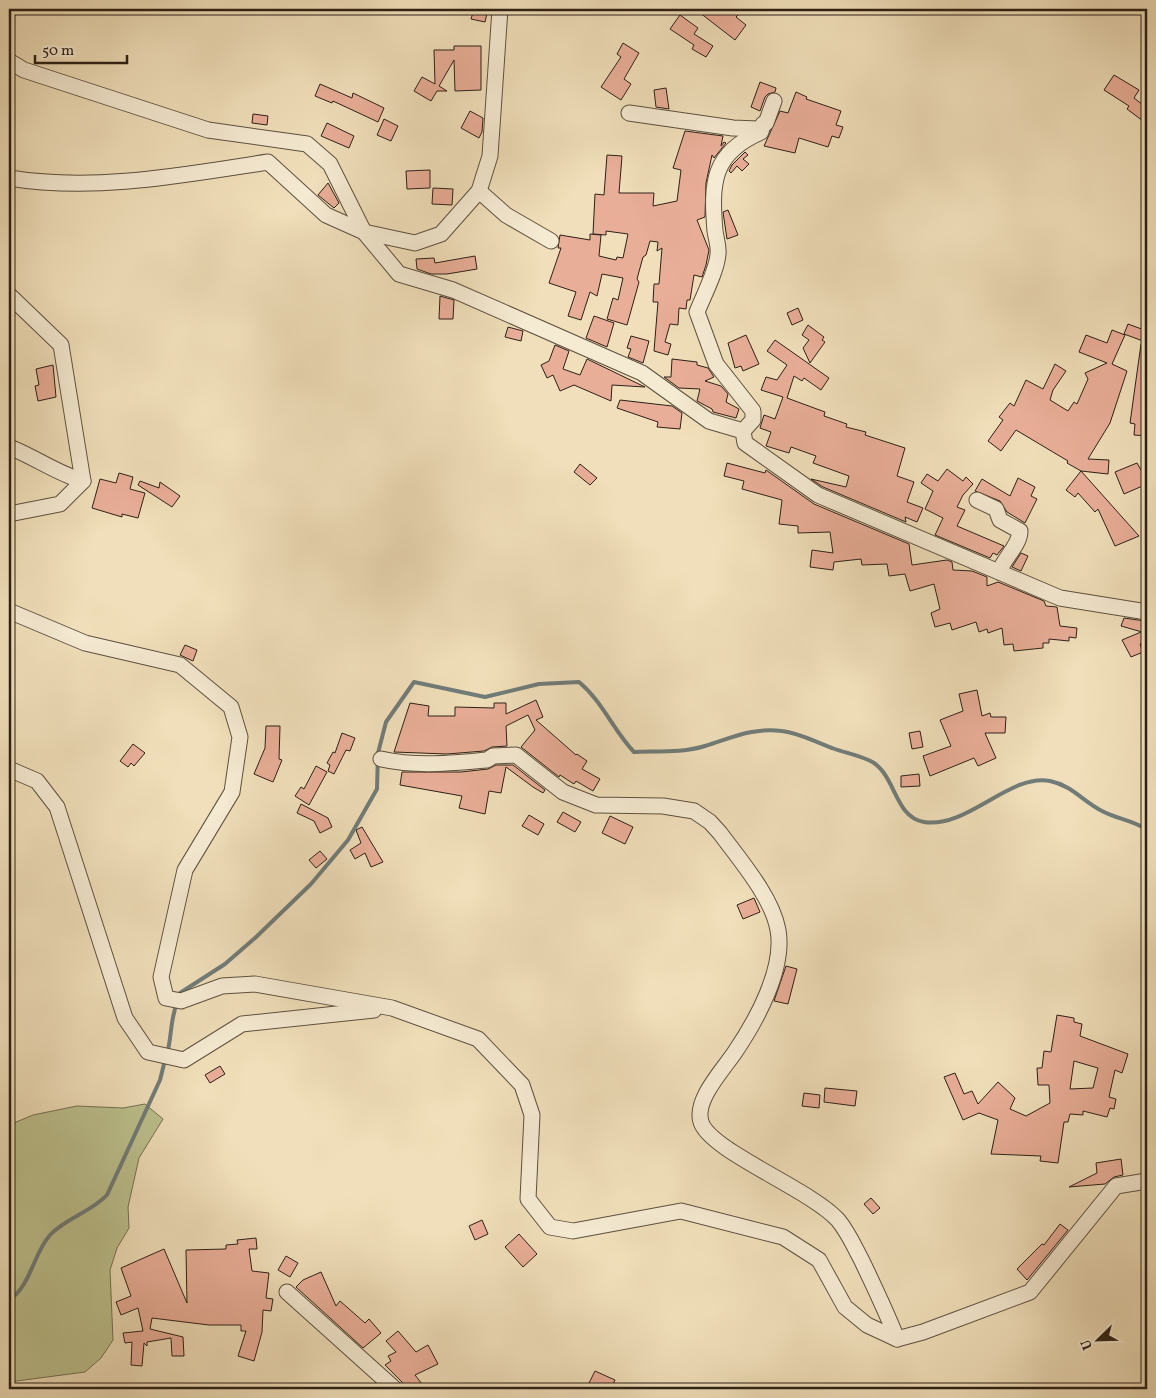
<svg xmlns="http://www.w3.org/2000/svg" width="1156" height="1398" font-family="Vollkorn,serif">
	<rect width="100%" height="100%" fill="#f0dfba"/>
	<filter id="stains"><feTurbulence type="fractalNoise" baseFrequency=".004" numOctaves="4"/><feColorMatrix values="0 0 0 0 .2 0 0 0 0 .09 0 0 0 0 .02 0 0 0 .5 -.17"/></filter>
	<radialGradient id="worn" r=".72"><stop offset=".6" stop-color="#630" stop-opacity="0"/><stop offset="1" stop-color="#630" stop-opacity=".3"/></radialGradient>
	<path fill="#bcc18e" stroke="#747052" d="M145,1104l18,15 -24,39 -11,49 1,21 -12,20 -7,22 3,70 -12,18 -16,14 -76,10v-257l24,-10 44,-9 46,2z"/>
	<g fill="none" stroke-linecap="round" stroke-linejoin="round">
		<g stroke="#717c79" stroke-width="4">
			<path d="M179,996l1,-3 45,-29 30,-26 56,-54 37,-44 29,-51 1,-36 8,-31 28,-40 71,15 54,-13 40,-2c24,20 34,48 55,70 23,-1 49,1 71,-6 26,-8 49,-19 77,-15 18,2 33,11 50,17 13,5 31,8 42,15 22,15 21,54 50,59 43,7 86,-49 126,-41 21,4 34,21 52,30 14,8 32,9 45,19"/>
			<path d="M167,1054c5,-18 3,-34 10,-51"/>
			<path d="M9,1300c22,-14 24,-46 41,-65 16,-17 41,-23 57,-40l53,-115 5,-20"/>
		</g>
	</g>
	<g fill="#e9ae98" stroke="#2d2016" fill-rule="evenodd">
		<path d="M474,9h14l-3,13 -14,-3z"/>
		<path d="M695,9h49l-8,8 10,8 -11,15z"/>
		<path d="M680,15l18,13 -4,6 19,12 -7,11 -14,-8 2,-4 -24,-16z"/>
		<path d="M623,43l16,10 -15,26 7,5 -10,16 -20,-13 20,-30 -4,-3z"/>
		<path d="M454,46h27v44l-26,1 -1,-31 -15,26 8,5h-10l-6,10 -17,-10 8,-14 13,7 -1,-34h20z"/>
		<path d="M1114,75l25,15 -5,8 13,10v16l-20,-15 2,-3 -25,-16z"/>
		<path d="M760,82l16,6 -1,4 -7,2 -3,3 -5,14 -9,-4z"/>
		<path d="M320,84l32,14 1,-5 31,15 -6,14 -45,-21 -1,2 -17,-7z"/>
		<path d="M666,88l3,21 -13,-2 -2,-17z"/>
		<path d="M796,92l11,5 -1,2 35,12 -5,14 7,2 -4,11 -7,-2 -4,11 -29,-9 -4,15 -31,-7 16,-35 8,2z"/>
		<path d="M470,111l13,7 -1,14 -3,6 -18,-10z"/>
		<path d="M253,114l15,2 -1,9 -15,-2z"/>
		<path d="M384,119l14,7 -7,15 -14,-6z"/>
		<path d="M327,123l27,13 -5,12 -28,-12z"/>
		<path d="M685,131l38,5 -2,10 3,-4 2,1 -12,15 -2,-3 -6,28 -1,34 -8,3 12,30 -3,15 -4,12 -8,-2 -4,25h-3l-1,9 -7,-1 -1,17 -8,-1 -5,18 6,2 -3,11 -14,-4 4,-49h-5l1,-18h5l3,-36 -5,3 1,-9 -8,-1 -4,14 -3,2 -6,22 2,3 -12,43 -20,-6 6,-21 5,2 5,-22 -21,-4 -5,22 -7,-4 -9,28 -13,-4 8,-24 -27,-9 12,-35h-3l2,-13 30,5v-6l11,1 -2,21 17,4 1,-3 6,1 5,-24 -22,-3v4l-13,-1 2,-40 9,1 3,-40 15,1 -3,37h35l-1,13 24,-5 4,-31 -8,-2z"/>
		<path d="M745,152l3,3 -5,4 6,5 -7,7 -5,-5 -6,7 -2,-2 3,-6z"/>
		<path d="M430,170v18l-23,1 -1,-18z"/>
		<path d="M328,183l11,20 -5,5 -16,-13z"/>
		<path d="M433,188l20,1 -1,16 -20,-1z"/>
		<path d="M728,210l10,25 -11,4 -4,-27z"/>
		<path d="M475,256l2,13 -30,5h-16l-14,-5 -1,-10 18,-1 1,5z"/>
		<path d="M440,296l14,4 -1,19h-14z"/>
		<path d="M798,308l5,12 -11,5 -5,-12z"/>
		<path d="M594,316l20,7 -7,24 -21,-9z"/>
		<path d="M1128,324l19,7 -4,10 -19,-7z"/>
		<path d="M808,325l16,12 -2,3 3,2 -15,21 -7,-15 6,-8 -7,-5z"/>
		<path d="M508,327l15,4 -2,10 -16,-4z"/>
		<path d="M1112,330l13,5 -13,29 15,7 -17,52 -22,36 21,1 -1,14 -27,-3 58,65 -24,10 -17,-37 -3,3 -17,-19 -3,4 -9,-7 15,-19 -14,-8 1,-2 -52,-31 -15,21 -13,-10 15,-21 -4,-3 11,-14 4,3 12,-26 17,9 12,-25 11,7 -13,19 -3,10 18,11 6,-9 3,2 11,-25 -3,-6 22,-10 -28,-11 7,-17 21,8z"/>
		<path d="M746,335l13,29 -16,7 -2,-5 -6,2 -7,-25z"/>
		<path d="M631,336l18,5 -6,22 -15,-6 3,-8 -4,-1z"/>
		<path d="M775,340l54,38 -8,12 -17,-12 -2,3 -8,-5 -7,22 38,14 -1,4 23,8 -1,3 20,5 -1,3 40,13 -8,28 17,6 -7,20 16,6 -6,14 -12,-5 1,5 -83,-35 -12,-8 35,8 3,-11 -36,-13 3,-7 -25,-9 -2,6 -23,-7 5,-14 -11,-4 4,-13 11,4 8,-22 -22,-7 5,-13 11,3 10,-15 -20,-14z"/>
		<path d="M1141,344l6,1v91l-13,-1 1,-11 -5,-1z"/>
		<path d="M555,345l14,6 -6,18 17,6 7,-16 58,28 -33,-2 -1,16 -37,-16 -14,6 -7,-16 -6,3 -6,-13 8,-4z"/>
		<path d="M672,359l25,3v3l11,3 6,9 -9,4 16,5 7,8 -2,8 13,7 -3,9 -23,-6 -1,-3 -15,-8 3,-12 -21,-1 -15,-11h7z"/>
		<path d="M53,365l3,32 -18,4 -3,-15 4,-1 -3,-16z"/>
		<path d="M620,400l52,6 10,7 -2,16 -23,-2 1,-5 -41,-14z"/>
		<path d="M727,463l38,10 1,-3 48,34 95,40 3,21 35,-5 5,2 1,8 19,1 15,6v9l11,-4 46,19 2,5 11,1 3,19 17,2 -1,10 -7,-1v4l-20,-2v4h-6v5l-29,3 -1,-7 -9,1 -2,-17 -14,5 -1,-4 -8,3 -3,-10 -24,8 -2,-7 -15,4 -4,-14 9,-4 -6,-25 -24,7 -5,-17 -16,2 -2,-12 -25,1 -1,-6 -27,3 -1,8 -23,-3 2,-17 21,3 -3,-21 -32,1v-7l-19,-2 3,-24 -40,-11 2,-8 -20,-5z"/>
		<path d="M1137,463l4,7 6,-2v16l-23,10 -9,-22z"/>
		<path d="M580,464l17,14 -7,7 -16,-13z"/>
		<path d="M947,469l16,12 3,-4 7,7 -10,11 -6,12 8,3 -8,16 47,20 -7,9 -4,-2 -3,5 -55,-23 8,-17 -18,-9 8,-18 -12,-8 6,-9 11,7z"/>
		<path d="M119,473l14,4 -3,12 15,4 -7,25 -16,-4v3l-30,-9 8,-29 16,4z"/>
		<path d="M1018,478l17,9 -4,9 6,3 -12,24 -18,-11 -7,-11 -25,-10 7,-12 28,17z"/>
		<path d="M140,481l19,7 1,-6 20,14 -8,11 -34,-22z"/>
		<path d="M1021,553l7,3 -7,15 -9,-4z"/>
		<path d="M1124,618l21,3 -3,11 -21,-6z"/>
		<path d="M1141,632l4,10 -5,2 3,8 -12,5 -9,-17z"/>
		<path d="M185,645l12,5 -4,11 -13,-6z"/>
		<path d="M977,690l5,26 8,-3 1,4h15l-1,16h-20l11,25 -18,8 -4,-8 -44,18 -7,-20 28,-10 -11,-26 23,-9 -4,-17z"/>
		<path d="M536,700l7,17 -7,3 40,35 1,-1 10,7 -5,8 18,10 -7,12 -17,-10 -2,3 -14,-9 -1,2 -38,-30 14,-17 -7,-15 -22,11 1,20 -15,1 -8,4 -37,3 -53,-2 16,-49 19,3 -1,10h27v-9l39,1v-5h12v11z"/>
		<path d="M266,726h14l-1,33 3,1 -9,22 -19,-8 11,-26z"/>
		<path d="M920,731l3,16 -11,2 -3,-16z"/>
		<path d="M342,733l13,5 -5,13 -4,-1 -12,24 -6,-3 2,-6 -3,-2 6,-11 2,1z"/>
		<path d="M133,744l12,9 -11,13 -3,-3 -3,4 -8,-6z"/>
		<path d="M496,765h17l32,25 -2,3 -10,-6 -27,-20 -5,26 -12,-2 -4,23 -26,-6 3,-12 -62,-11 2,-13h59l27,-3z"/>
		<path d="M316,766l11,6 -18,33 -14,-9 6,-9 3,2z"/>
		<path d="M919,774l1,12 -19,1v-11z"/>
		<path d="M301,804l27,14 4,9 -12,6 -6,-12 -17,-8z"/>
		<path d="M563,812l18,10 -6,10 -18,-10z"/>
		<path d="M529,815l15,9 -6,11 -16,-9z"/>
		<path d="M610,816l23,11 -8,17 -23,-11z"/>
		<path d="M362,827l21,35 -12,5 -6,-14 -10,6 -5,-9 11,-7 -5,-13z"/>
		<path d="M320,851l7,8 -11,9 -7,-8z"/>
		<path d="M754,898l6,14 -17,7 -6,-14z"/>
		<path d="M786,966l11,3 -9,35 -14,-3z"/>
		<path d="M1057,1015l17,3v4l8,2 -2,12 48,18 -6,19 -7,-3 -6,27 7,2 -2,10 -4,-1 -3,9 -24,-6v4l-13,-1 -2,8h-4l-6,41 -18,-2 1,-5 -50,-2 7,-34 -19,-7 -16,7 -19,-43 11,-4 9,21 8,-3 6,13 20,-22 17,16 -5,11 16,7 24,-13 -1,-18h-11l-1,-17h5l2,-17 7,1zM1074,1061l24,7 -5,20 -23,1z"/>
		<path d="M220,1066l5,8 -15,9 -5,-8z"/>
		<path d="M825,1088l32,3 -2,15 -31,-4z"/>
		<path d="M804,1093l16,2 -1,13 -17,-2z"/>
		<path d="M1121,1159l2,16 -9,2 -9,7 -36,3 28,-14 -1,-10z"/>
		<path d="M871,1198l9,10 -7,6 -9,-10z"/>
		<path d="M482,1220l6,14 -13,6 -6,-14z"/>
		<path d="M1060,1224l8,6 -41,50 -10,-11 25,-25 2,1z"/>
		<path d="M519,1234l18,20 -14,13 -18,-20z"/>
		<path d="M256,1238l1,11h-8l3,22 17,2 -3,25 7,1 -2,12 -8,-1 -1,22 -8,29 -16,-5 8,-25h-5v-6h-32l-57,-7 -2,11 33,8 1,19h-12l-1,-18 -24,4v4l-3,-3 -2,23 -11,-1 1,-23 -7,1 -2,-10 20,-2 -5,-23 -17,7 -5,-13 15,-6 -10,-28 43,-19 23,54 -1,-53 40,-1v-4l12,-1 -1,-4z"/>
		<path d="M286,1256l12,7 -8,14 -12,-7z"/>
		<path d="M321,1272l15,34 4,-5 25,22 4,-4 12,14 -18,15 -67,-61 7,-7z"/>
		<path d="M398,1331l18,21 12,-7 10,19 -23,11 11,14h-22l-2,-7 -17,-17 6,-4 -3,-5 8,-4 -10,-11z"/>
		<path d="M595,1371l20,9 -4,9h-13l-10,-4z"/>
	</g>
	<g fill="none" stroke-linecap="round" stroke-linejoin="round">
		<defs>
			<g id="minor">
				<path d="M9,61l15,9 184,60 99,14 23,20 34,68 35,42 54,16 189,83 67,48 34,10 2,12 73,52 242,103 87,14"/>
				<path d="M629,113l104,15 25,1 8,-6 8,-22"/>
				<path d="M9,178c86,14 174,-3 259,-16l58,53 38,17 51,11 26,-9 38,-43 11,-35 10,-147"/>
				<path d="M479,191l27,24 45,26"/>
				<path d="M9,295l52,50 22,136 -23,23 -51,10"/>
				<path d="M743,431l10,-11v-9l-37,-47 -19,-52c6,-15 20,-42 21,-58 1,-8 -2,-15 -3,-23 -4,-48 -3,-78 46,-99l2,-8"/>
				<path d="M9,447c26,10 47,26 74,34"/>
				<path d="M977,500l19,9 4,11 20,11c0,14 -16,27 -21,41"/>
				<path d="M9,611l76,32 95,22 51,42 9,30 -8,55 -47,78 -24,107 5,21 15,3 41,-15 33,-2 137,24 86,31 44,46 10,30 -4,84 22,28 23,4 108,-20 102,26 36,23 26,47 22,18 30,14 26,-7 107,-40 86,-106 31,-5"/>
				<path d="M381,759c37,8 70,4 106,1l6,-4 23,-1 47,37 33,13 67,1 31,5 16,11 10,11c20,27 52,64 58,97 7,39 -22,91 -43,122 -12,18 -41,48 -34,70 9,29 109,67 137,98 10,12 16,26 23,39 13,27 25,52 36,80"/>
				<path d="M9,769l28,12 20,26 68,211 23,34 36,8 58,-36 132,-14"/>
				<path d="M287,1292l108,97"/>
			</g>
		</defs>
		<use href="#minor" stroke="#5e503f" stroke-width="17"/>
		<use href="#minor" stroke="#f5ead2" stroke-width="15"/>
	</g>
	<rect width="1156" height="1398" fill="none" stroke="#f0dfba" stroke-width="30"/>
	<rect x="10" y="10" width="1136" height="1378" fill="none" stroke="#2d2016" stroke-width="2.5"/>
	<rect x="15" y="15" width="1126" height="1368" fill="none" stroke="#2d2016"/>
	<g transform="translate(1098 1340) rotate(247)" stroke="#f5ead2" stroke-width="4" paint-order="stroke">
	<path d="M0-4L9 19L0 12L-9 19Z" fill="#2d2016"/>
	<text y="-8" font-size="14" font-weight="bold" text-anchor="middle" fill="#2d2016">U</text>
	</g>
	<path d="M35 55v8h92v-8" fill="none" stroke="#2d2016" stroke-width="2.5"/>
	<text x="42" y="55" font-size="15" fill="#2d2016" stroke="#f5ead2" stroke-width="4" paint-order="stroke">50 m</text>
	<rect width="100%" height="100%" filter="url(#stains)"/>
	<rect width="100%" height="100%" fill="url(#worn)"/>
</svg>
